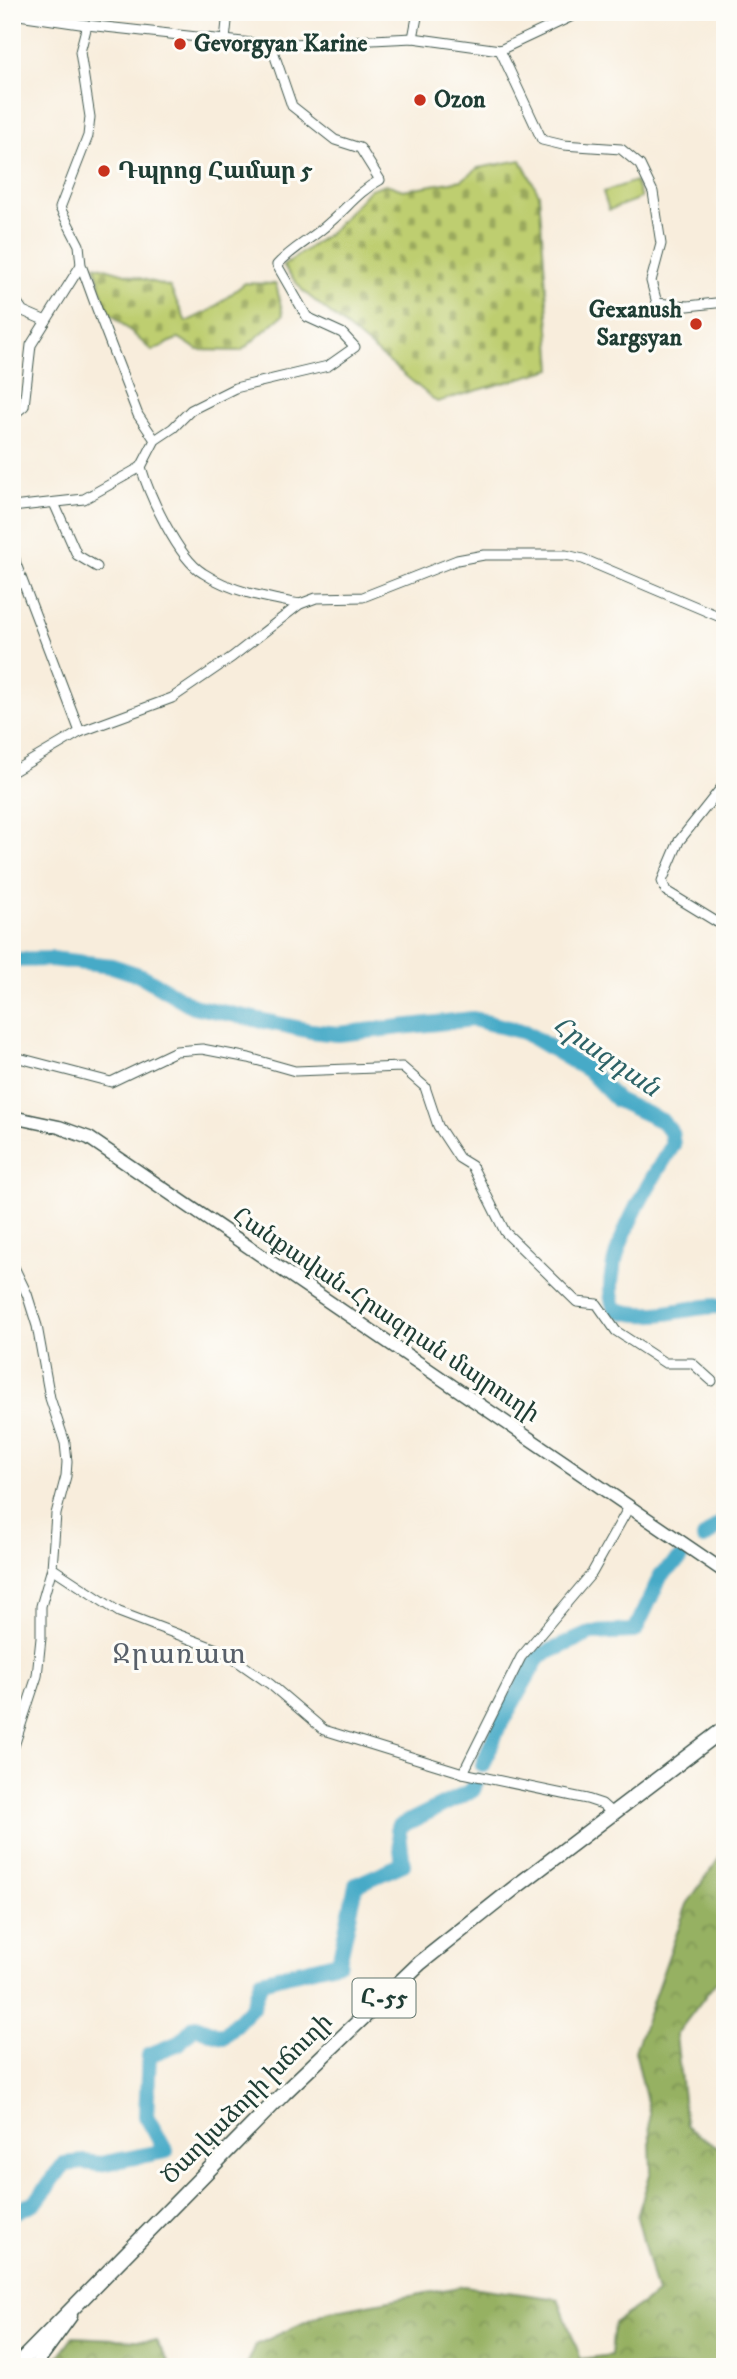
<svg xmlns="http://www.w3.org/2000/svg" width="737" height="2379" font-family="'IM FELL DW Pica','Noto Serif Armenian',serif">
	<defs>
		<pattern id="forest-crowns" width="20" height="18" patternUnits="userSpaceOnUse" patternTransform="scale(1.75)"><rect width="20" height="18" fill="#96b162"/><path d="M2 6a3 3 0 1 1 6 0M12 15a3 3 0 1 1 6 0" fill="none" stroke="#7a9152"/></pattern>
		<pattern id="cemetery-stones" width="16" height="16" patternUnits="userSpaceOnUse" patternTransform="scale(1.75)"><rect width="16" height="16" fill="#bece70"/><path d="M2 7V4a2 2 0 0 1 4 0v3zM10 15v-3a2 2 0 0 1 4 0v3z" fill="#9aa85d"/></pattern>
	</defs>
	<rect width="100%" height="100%" fill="#fdfcf7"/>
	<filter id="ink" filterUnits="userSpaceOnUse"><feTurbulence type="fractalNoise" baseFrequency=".0143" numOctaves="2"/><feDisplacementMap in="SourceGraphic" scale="14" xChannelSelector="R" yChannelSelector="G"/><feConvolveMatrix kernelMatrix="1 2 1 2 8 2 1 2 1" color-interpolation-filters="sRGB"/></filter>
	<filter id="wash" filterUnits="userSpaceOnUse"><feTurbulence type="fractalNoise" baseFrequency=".00686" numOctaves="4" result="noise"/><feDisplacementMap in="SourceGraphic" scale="28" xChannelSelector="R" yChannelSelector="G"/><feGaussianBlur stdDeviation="1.57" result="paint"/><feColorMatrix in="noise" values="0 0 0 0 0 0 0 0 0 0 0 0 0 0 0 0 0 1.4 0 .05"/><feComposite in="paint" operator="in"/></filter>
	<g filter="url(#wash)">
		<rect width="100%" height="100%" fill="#f8eddc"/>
		<g fill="url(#forest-crowns)" stroke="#5a774b" stroke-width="2">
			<path d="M725,1850v128l-9,4 -40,53 10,91 36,25 3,13v203h-479l10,-22 70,-33 138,-26 94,13 23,60 30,-4 3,-32 43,-29 -20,-77 14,-46 -2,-60 -14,-60 52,-147z"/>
			<path d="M73,2337l83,4 16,26h-121z"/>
		</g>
		<g fill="url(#cemetery-stones)" stroke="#6e8652" stroke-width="2">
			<path d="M521,160l18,34 13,175 -115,33 -134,-111 -20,-25 49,-35 38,-42 16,-5 17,6 59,-10 16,-12z"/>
			<path d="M95,265l75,22 16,35 25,-12 34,-27 31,1 7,31 -42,36 -43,-1 -19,-12 -27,13 -46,-42z"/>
		</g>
		<path fill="#bece70" stroke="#6e8652" stroke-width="2" d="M635,181l6,17 -32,12 -6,-18z"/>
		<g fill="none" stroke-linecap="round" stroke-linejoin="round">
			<g stroke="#47aac7" stroke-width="16">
				<path d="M12,960l39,-1 61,7 30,10 51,30 118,25 27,3 135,-15 51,13 64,38 29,30 45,21 9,11 2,13c-23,36 -77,121 -58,164 40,14 70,-4 110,-3"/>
				<path d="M704,1538l21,-18"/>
				<path d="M483,1765l14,-35 42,-74 52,-23 44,-2 26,-56 19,-16"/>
				<path d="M12,2213l24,-11 28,-38 20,-2 16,2 66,-13 -20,-35 3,-61 30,-12 16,-17 28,11 30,-31 8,-25 78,-19 17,-77 47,-21 -5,-37 75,-37 3,-8"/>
			</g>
		</g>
	</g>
	<g filter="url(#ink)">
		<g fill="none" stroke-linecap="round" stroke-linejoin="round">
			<defs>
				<g id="minor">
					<path d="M12,14l75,11 184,20 142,-7 87,12 81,-38"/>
					<path d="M87,25l-7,27 10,65 -2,19 -28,72 19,37 2,20 16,44 41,106 17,25"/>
					<path d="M413,38l5,-26"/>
					<path d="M225,40l3,-28"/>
					<path d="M271,45l21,61 43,34 25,8 20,32c-21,11 -33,28 -51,43 -17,16 -37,25 -52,42l30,52 35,16 13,14 -27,19 -93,22 -44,22 -18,18 -18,12 -14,27c8,28 37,91 62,106 29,19 64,25 97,31"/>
					<path d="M500,50l42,90 21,5 58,4 19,16 13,27 8,52 -10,37 6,22 31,3 37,-4"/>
					<path d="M12,295l11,16 23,10"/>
					<path d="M12,416l12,-10 7,-61 50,-80"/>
					<path d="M54,503l23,52 20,12"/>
					<path d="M12,507l72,-8 57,-32"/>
					<path d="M12,545l4,19 64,168"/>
					<path d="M12,772l68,-40 92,-34 60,-41 68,-53 16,-6 47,-1 94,-37 27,-5h82l17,4 142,60"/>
					<path d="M725,783l-46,58 -17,40 4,10 59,36"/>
					<path d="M12,1059l7,-1 92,24 65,-31 26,-2 47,9 46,13 107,-4 23,20 13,39 21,32 13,8 33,66 72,70 20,2 19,27 49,32h27l20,18"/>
					<path d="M12,1263l15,31 10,32 13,72 15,45 2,19 -1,14 -10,38 -4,54 -11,38v32l-4,38 -25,76"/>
					<path d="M52,1568l67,44 105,40 46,32 54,46 139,43 124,26 15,5 11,10"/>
					<path d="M463,1773l58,-116 71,-84 37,-66"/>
				</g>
				<g id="secondary">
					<path d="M12,1117l47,10 30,11 636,434"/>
					<path d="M34,2367l37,-51"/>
				</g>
				<path id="primary" d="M15,2367l269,-274 136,-130 97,-77 208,-158"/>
			</defs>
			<use href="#minor" stroke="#40574d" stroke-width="11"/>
			<use href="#secondary" stroke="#40574d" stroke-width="15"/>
			<use href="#primary" stroke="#40574d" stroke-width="17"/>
			<use href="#minor" stroke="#fff" stroke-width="9"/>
			<use href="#secondary" stroke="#fff" stroke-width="12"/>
			<use href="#primary" stroke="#fff" stroke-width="14"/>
		</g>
	</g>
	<g fill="#c8321e" stroke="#fdfcf7" stroke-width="2.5">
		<circle cx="180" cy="44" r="7"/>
		<circle cx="420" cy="100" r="7"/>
		<circle cx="104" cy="171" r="7"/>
		<circle cx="696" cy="324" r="7"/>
	</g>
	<g text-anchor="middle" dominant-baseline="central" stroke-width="6" stroke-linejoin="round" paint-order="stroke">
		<rect fill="#fdfcf7" stroke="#62766e" stroke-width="2" x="352.5" y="1978.5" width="63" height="39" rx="5"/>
		<g font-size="23" font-weight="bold" fill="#1f3d34">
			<text x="384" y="1998">Հ-55</text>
		</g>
		<g font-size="24" font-weight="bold" fill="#1f3d34" stroke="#fdfcf7" text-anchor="start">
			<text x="194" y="44">Gevorgyan Karine</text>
			<text x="434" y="100">Ozon</text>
			<text x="118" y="171">Դպրոց Համար 5</text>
			<text x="682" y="310" text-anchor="end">Gexanush<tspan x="682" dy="28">Sargsyan</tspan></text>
		</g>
		<g font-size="24" fill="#1f3d34" stroke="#fdfcf7">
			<text transform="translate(386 1315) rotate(34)">Հանքավան-Հրազդան մայրուղի</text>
			<text transform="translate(247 2099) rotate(-45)">Ծաղկաձորի խճուղի</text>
		</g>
		<g font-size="26" font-style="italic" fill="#2d6367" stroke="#fdfcf7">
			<text transform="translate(606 1057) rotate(34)">Հրազդան</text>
		</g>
		<g font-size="28" letter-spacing="2" fill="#58606a" stroke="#fdfcf7">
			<text x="180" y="1654">Ջրառատ</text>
		</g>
	</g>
	<rect width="737" height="2379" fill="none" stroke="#fdfcf7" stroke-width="42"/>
</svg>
